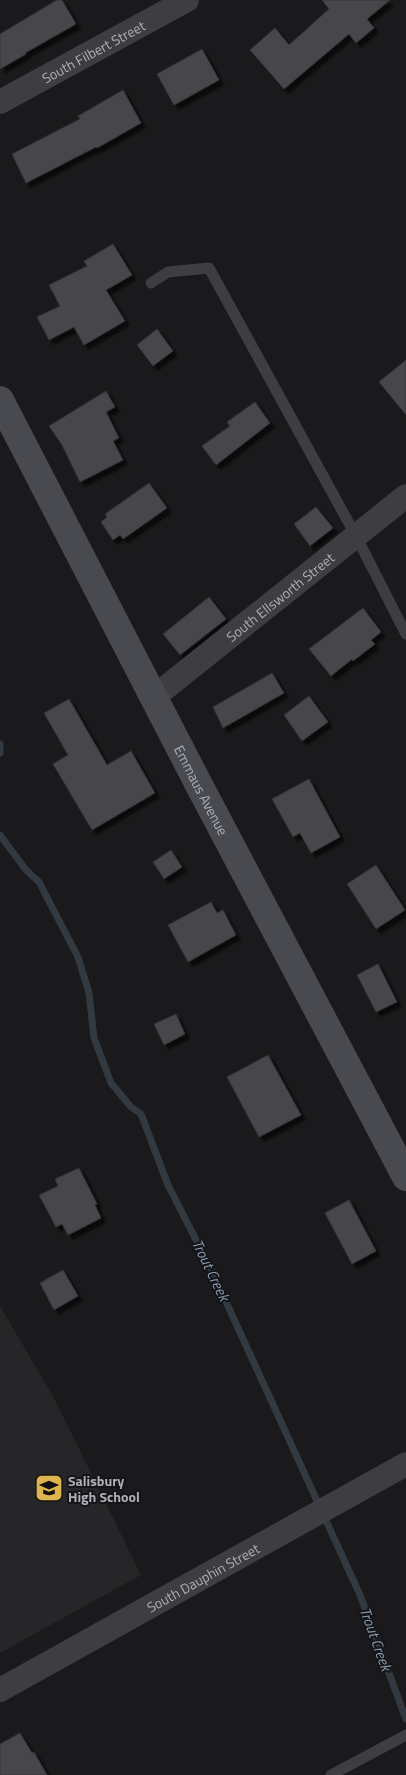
<svg xmlns="http://www.w3.org/2000/svg" width="406" height="1775" font-family="'Titillium Web',sans-serif">
	<defs>
		<filter id="shadow"><feDropShadow dx="4.5" dy="4.5" stdDeviation="1" flood-color="#0009"/></filter>
	</defs>
	<rect width="100%" height="100%" fill="#1a191b"/>
	<path fill="#262628" d="M0,1306l55,94 86,175 -141,78z"/>
	<g fill="none" stroke-linecap="round" stroke-linejoin="round">
		<g stroke="#333940" stroke-width="7">
			<path d="M0,744v9"/>
			<path d="M0,835l26,35 13,12 39,75 11,36 5,45 17,45 20,24 10,7 27,71 44,86 148,324 46,124"/>
		</g>
	</g>
	<g fill="#47474b" stroke="#343437" filter="url(#shadow)">
		<path d="M57,0h5l14,24 -51,29 1,1 -26,15v-35z"/>
		<path d="M322,0h68l-23,19 7,9 -18,15 -7,-9 -65,55 -34,-39 25,-22 14,17 40,-36z"/>
		<path d="M202,49l17,31 -45,25 -17,-31z"/>
		<path d="M123,90l18,33 -44,25 -1,-1 -70,36 -14,-29 68,-35 -2,-3z"/>
		<path d="M113,244l19,31 -26,15 19,31 -41,24 -10,-18 -25,13 -12,-23 23,-11 -11,-21 38,-19 -3,-5z"/>
		<path d="M157,329l16,22 -20,15 -16,-21z"/>
		<path d="M406,360v55l-27,-33z"/>
		<path d="M106,391l9,16 -9,5 13,26 -6,3 10,19 -43,22 -18,-37 -13,-19z"/>
		<path d="M255,402l15,21 -54,42 -14,-19 28,-20 -3,-4z"/>
		<path d="M149,483l18,25 -44,31 -3,-4 -7,5 -12,-18 6,-5 -2,-3z"/>
		<path d="M316,507l17,21 -23,18 -16,-22z"/>
		<path d="M209,597l17,22 -46,36 -17,-21z"/>
		<path d="M363,608l18,24 -10,8 4,4 -22,17 -1,-2 -21,17 -22,-27z"/>
		<path d="M272,673l12,20 -61,35 -10,-21z"/>
		<path d="M309,696l19,26 -26,19 -18,-26z"/>
		<path d="M69,699l38,66 24,-14 24,42 -63,37 -39,-66 15,-9 -24,-42z"/>
		<path d="M309,779l31,58 -29,16 -11,-20 -7,4 -21,-38z"/>
		<path d="M171,850l11,17 -18,12 -11,-17z"/>
		<path d="M376,865l29,45 -29,19 -29,-45z"/>
		<path d="M211,902l6,11 6,-3 13,25 -48,27 -20,-37z"/>
		<path d="M378,964l19,38 -21,10 -19,-37z"/>
		<path d="M176,1014l9,20 -21,11 -10,-21z"/>
		<path d="M268,1055l33,60 -42,22 -32,-60z"/>
		<path d="M79,1168l18,36 -2,1 6,13 -33,17 -6,-11 -6,3 -17,-32 19,-9 -3,-7z"/>
		<path d="M349,1200l27,51 -24,13 -27,-51z"/>
		<path d="M63,1270l15,26 -24,14 -14,-27z"/>
		<path d="M20,1733l12,20 2,-1 13,23h-47v-31z"/>
	</g>
	<g fill="none" stroke-linecap="round" stroke-linejoin="round">
		<g stroke="#3d3d42" stroke-width="11">
			<path d="M151,283l17,-11 41,-4 147,268 50,98"/>
			<path d="M331,1775l75,-40"/>
		</g>
		<g stroke="#3d3d42" stroke-width="24">
			<path id="s1" d="M0,102l187,-102"/>
			<path id="s2" d="M154,697l252,-201"/>
			<path id="s3" d="M0,1690l406,-226"/>
		</g>
		<path stroke="#494a50" stroke-width="28" id="s4" d="M0,400l199,385 207,392"/>
	</g>
	<defs>
		<symbol id="school-square" viewBox="-11 -11 22 22"><rect x="-9" y="-9" width="18" height="18" rx="4" fill="#deb44f" stroke="#151416"/><path d="M0-5L7-2L0 1L-7-2ZM-4 1L0 2.5L4 1V4Q0 6-4 4Z" fill="#111"/></symbol>
	</defs>
	<g fill-rule="evenodd">
		<use href="#school-square" x="33" y="1472" width="32" height="32"/>
	</g>
	<g text-anchor="middle" dominant-baseline="central" stroke-width="4" stroke-linejoin="round" paint-order="stroke">
		<g font-size="14" fill="#adb0b9" stroke="#151416">
			<text stroke="none"><textPath href="#s1" startOffset="106">South Filbert Street</textPath></text>
			<text stroke="none"><textPath href="#s2" startOffset="161">South Ellsworth Street</textPath></text>
			<text stroke="none"><textPath href="#s4" startOffset="439">Emmaus Avenue</textPath></text>
			<text stroke="none"><textPath href="#s3" startOffset="232">South Dauphin Street</textPath></text>
		</g>
		<g font-size="14" font-weight="bold" fill="#adb0b9" stroke="#151416" text-anchor="start">
			<text x="68" y="1480">Salisbury<tspan x="68" dy="16">High School</tspan></text>
		</g>
		<g font-size="15" font-style="italic" fill="#899cb0" stroke="#151416">
			<text transform="translate(211 1270) rotate(64)">Trout Creek</text>
			<text transform="translate(376 1639) rotate(70)">Trout Creek</text>
		</g>
	</g>
</svg>
